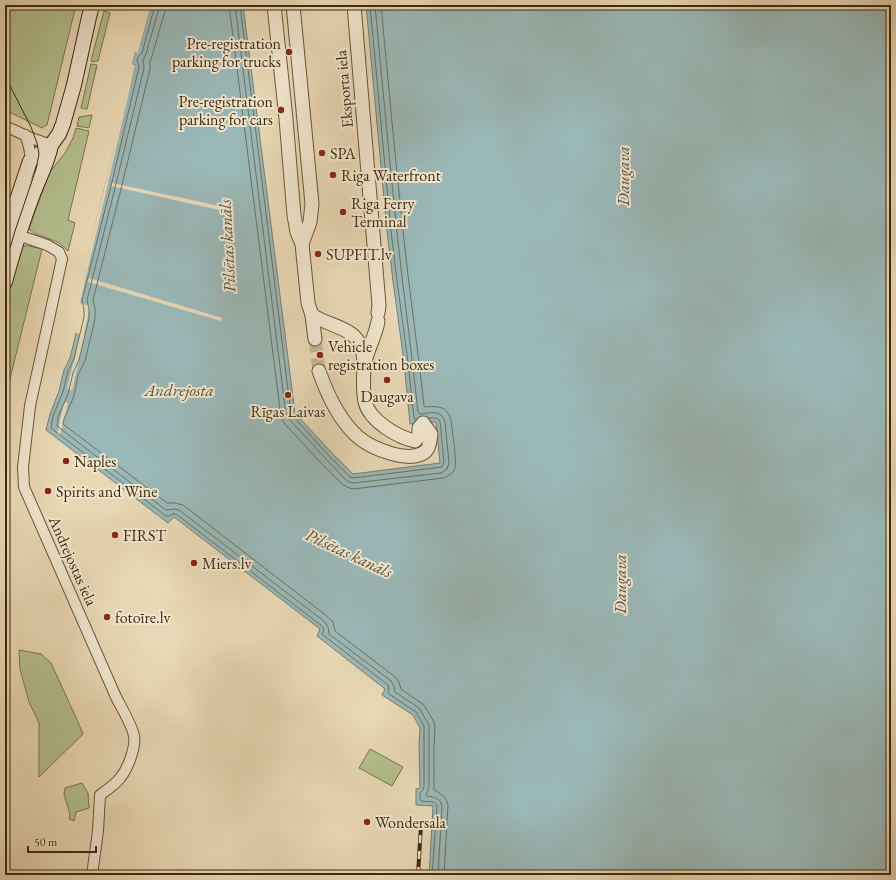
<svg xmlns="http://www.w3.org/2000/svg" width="896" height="880" font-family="'EB Garamond',serif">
	<rect width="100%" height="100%" fill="#e9d8b5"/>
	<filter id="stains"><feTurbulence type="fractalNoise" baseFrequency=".005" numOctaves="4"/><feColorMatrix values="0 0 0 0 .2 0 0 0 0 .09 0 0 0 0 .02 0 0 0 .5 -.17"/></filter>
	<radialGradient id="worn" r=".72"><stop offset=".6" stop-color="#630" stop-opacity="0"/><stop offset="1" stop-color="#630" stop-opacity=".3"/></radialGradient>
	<g fill="#b4bf8f" stroke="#79744e">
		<path d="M5,5h21l16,3c9,-7 23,-1 33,1l-28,116 -5,3 -37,-18z"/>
		<path d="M104,11l6,2 -12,48h-3l-1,1 -3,-1z"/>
		<path d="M91,64l6,1 -10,44 -6,-1z"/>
		<path d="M92,115l-3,13 -12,-2 2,-9z"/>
		<path d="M76,128l13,3 -21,89 7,3 -7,28c-5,-5 -9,-9 -16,-11 -8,-4 -18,-5 -23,-11l20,-56 16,-20 8,-15z"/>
		<path d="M23,246h6l13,3 -37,150v-97z"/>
		<path d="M19,650l22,4 10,9 27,59 5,12 -44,43v-54l-10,-21 -9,-33z"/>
		<path d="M370,749l33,18 -11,19 -33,-18z"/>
		<path d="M82,783l6,10 1,15 -13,4 -2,9 -5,-2 1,-5 -6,-19 1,-7z"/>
	</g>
	<path fill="#9ab8b7" stroke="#757f73" d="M151,5h92l52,408 37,40 21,21 87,-11 -4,-41 -26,2 -6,-62 -11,-81 -6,-50 -21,-226h525v870h-462l4,-69 -17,-1v-16l4,-1 -1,-44 1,-16 -7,-13 -31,-20 3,-6 -68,-53 3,-7 -146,-112 -6,6 -122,-93 4,-16 9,-23 5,-21 6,-12 10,-41 -3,-17 58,-235 -3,-1 3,-12h3z"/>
	<g fill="#e9d8b5">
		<path d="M149,5h2l-13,48 -3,-1 -3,12 3,1 -9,41 -46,197 10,3 -6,29h1l-13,55 -5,-1 13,-55 -6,-2 4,-16v-6l-2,-10 29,-115 28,-119 -2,-1 -1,-1 3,-12 1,-2h2z"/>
		<path d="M112,183l108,23 -1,4 -108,-24z"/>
		<path d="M89,278l133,40 -1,3 -133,-39z"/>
		<path d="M64,402l4,1 -8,32 -3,-1z"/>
	</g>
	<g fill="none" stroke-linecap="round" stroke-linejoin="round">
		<g stroke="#6c7162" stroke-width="1">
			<path d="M155,5l-13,48 -4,4 -1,3 2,7 -28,119 -29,114 2,9v8l-10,42 -6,12 -5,21 -10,24 -2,12 115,88h3l4,-2h3l146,112 2,3 -2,5 1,1 65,50 1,3 -1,5 1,1 27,18 8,14v61l-1,3 -3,3v7c5,4 14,-2 17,6l-5,69"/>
			<path d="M160,5l-14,49 -3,6 1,8 -29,120 -28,112 2,9v9l-10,42 -6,13 -5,21 -10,23 -1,9 109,84 8,-1 5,1 146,112 3,5 1,7 62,47 3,5 1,6 24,16 10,17v62l-3,8 1,1c8,1 13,2 15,10l-4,69"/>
			<path d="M166,5l-1,6 -13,45 -2,6v7l-29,120 -28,111 2,8v11l-10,42 -7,14 -4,21 -10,23 -1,5 104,79h8l8,2 145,112 5,5 2,9 60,46 4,5 2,7 23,16 10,17 1,6 -1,17v45c7,4 12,6 14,15l-4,70"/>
			<path d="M229,5l52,412 3,6 37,40 21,21 5,3 6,2 90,-11c6,-2 10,-5 12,-10 2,-8 -3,-38 -4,-48 -4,-14 -13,-14 -26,-13l-1,-1c-6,-58 -15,-116 -21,-175 -8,-75 -15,-151 -22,-226"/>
			<path d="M235,5l51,410 3,4 37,40 20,21 3,2 4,1 88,-10 6,-4 2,-6 -4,-41c-4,-13 -15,-9 -25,-8l-2,-2c-6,-60 -15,-120 -21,-180 -8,-76 -15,-151 -22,-227"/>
			<path d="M240,5l51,409 38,42 21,21 3,1 89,-11 2,-5 -4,-41 -4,-3h-7"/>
			<path d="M370,5l21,226 6,50 11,81 6,56 1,1h1"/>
		</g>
		<path stroke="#c7b593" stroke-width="13" stroke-dasharray="13 6" stroke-linecap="butt" d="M315,339l4,32"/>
		<defs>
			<g id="minor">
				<path d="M5,126l26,12 20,7"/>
				<path d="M25,135c4,9 6,16 5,26"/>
				<path d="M12,233l35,12 12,7 3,7 -32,147 -7,61 1,20 92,210c5,10 16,28 18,39 2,11 -6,32 -13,41 -5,7 -14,13 -21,18l-2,36 -6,44"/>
			</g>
			<g id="tertiary">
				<path d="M274,5l12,114 8,96 3,17 5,12 5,49 1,10 4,12 3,24"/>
				<path d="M293,5l19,199 -2,18 -8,22"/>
				<path d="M354,5l25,300 -1,8"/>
				<path d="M312,315c24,15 50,11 52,47"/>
				<path d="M319,371c8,23 21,50 39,66 13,11 52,28 68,14 4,-4 4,-11 5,-17l-8,-11 -4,5v7l-2,4 -2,2c-18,-4 -45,-20 -50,-39 -2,-10 -2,-30 0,-40 3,-14 11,-27 13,-41"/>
			</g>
			<g id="secondary">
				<path d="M5,236l25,-75 21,-16 8,-11 4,-10 11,-39 15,-68 3,-12"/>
				<path d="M5,282c8,-30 17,-59 28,-88 6,-16 15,-32 18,-49"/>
			</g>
		</defs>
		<use href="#minor" stroke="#695637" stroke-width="12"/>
		<use href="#tertiary" stroke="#695637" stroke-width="15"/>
		<use href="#secondary" stroke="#3e2a0d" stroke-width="16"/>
		<use href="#minor" stroke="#f1e6cf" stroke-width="10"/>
		<use href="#tertiary" stroke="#f1e6cf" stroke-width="13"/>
		<use href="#secondary" stroke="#f1e6cf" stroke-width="14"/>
		<path stroke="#3e2a0d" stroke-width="1" d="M5,76l26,51 6,16 2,11 -3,15 -21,62 -10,34"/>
		<defs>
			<path id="rail" d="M418,875l3,-50"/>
		</defs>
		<use href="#rail" stroke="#3e2a0d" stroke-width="4"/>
		<use href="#rail" stroke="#f1e6cf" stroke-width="2.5" stroke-dasharray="8" stroke-linecap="butt"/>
	</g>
	<g fill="#8f2418" stroke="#f1e6cf" stroke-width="1.5">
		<circle cx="289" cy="52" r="4"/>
		<circle cx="281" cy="110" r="4"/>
		<circle cx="322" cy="153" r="4"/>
		<circle cx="333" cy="175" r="4"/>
		<circle cx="343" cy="212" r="4"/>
		<circle cx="318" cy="254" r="4"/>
		<circle cx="320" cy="355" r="4"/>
		<circle cx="387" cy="380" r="4"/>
		<circle cx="288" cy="395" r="4"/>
		<circle cx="66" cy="461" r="4"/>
		<circle cx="48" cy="491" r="4"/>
		<circle cx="115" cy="535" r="4"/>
		<circle cx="194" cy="563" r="4"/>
		<circle cx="107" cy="617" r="4"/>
		<circle cx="367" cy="822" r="4"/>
	</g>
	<g text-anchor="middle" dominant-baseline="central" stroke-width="4" stroke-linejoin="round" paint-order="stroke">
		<g font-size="16" fill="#3e2a0d" stroke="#f1e6cf" text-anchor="start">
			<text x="281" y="43" text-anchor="end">Pre-registration<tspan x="281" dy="18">parking for trucks</tspan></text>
			<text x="273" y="101" text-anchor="end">Pre-registration<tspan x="273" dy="18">parking for cars</tspan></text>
			<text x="330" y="153">SPA</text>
			<text x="341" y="175">Riga Waterfront</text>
			<text x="351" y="203">Riga Ferry<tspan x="351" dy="18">Terminal</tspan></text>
			<text x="326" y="254">SUPFIT.lv</text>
			<text x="328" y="346">Vehicle<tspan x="328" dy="18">registration boxes</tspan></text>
			<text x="387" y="396" text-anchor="middle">Daugava</text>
			<text x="288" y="411" text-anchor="middle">Rīgas Laivas</text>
			<text x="74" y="461">Naples</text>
			<text x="56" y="491">Spirits and Wine</text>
			<text x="123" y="535">FIRST</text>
			<text x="202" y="563">Miers.lv</text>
			<text x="115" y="617">fotoīre.lv</text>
			<text x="375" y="822">Wondersala</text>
		</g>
		<g font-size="16" fill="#3e2a0d" stroke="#f1e6cf">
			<text transform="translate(344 89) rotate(-95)">Eksporta iela</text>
			<text transform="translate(73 561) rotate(66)">Andrejostas iela</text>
		</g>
		<g font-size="17" font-style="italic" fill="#554e38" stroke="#f1e6cf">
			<text transform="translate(623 176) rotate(-90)">Daugava</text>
			<text transform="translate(227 246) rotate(-93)">Pilsētas kanāls</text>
			<text x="179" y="390">Andrejosta</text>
			<text transform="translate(349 553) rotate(25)">Pilsētas kanāls</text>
			<text transform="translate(620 584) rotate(-90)">Daugava</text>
		</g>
	</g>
	<rect width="896" height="880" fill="none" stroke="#e9d8b5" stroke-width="20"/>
	<rect x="6" y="6" width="884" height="868" fill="none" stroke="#3e2a0d" stroke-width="2"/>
	<rect x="10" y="10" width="876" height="860" fill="none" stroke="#3e2a0d"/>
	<path d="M28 846v6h68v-6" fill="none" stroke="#3e2a0d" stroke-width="2"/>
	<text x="34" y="846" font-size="12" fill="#3e2a0d" stroke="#f1e6cf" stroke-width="3" paint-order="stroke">50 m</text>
	<rect width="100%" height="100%" filter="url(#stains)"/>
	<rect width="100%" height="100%" fill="url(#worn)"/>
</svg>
